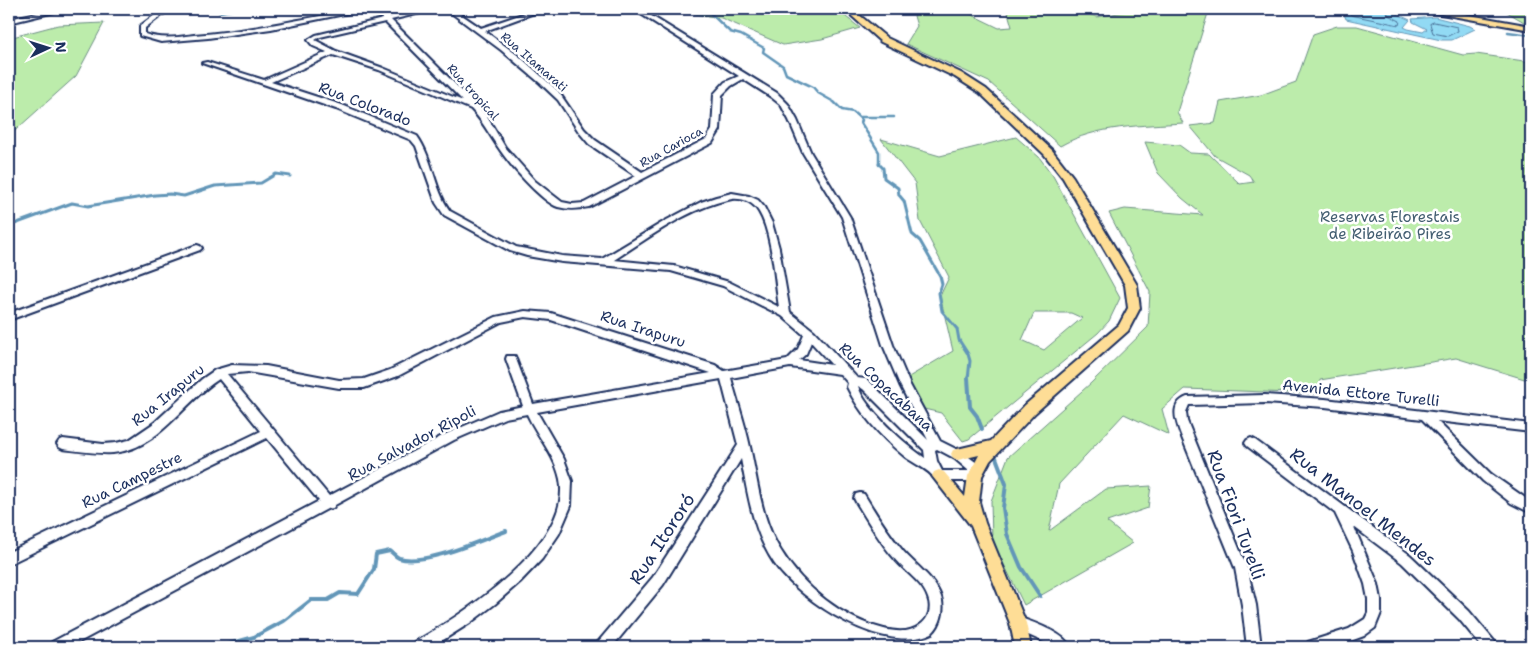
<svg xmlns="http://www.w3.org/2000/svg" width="1540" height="656" font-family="'Shantell Sans',sans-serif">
	<rect width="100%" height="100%" fill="#fff"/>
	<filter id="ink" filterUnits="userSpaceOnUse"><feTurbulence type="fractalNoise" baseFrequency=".02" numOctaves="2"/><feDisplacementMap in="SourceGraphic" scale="10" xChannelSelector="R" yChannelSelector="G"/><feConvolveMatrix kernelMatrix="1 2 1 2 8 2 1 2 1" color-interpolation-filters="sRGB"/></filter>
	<g filter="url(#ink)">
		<g fill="#bcecab" stroke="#6c8e84" fill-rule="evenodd">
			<path d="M695,9h141l24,19 -38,11 -39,6 -62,-27 -27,-4z"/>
			<path d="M919,9h41l39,19 13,-1 -5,-18h75l4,4 11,4 42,-8 70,1 -32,102 6,11c-42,3 -86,2 -123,23l-71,-64 -83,-38 11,-18 -3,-10z"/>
			<path d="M1502,9h29v14l-7,-1z"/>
			<path d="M104,23l-28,53 -67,60v-98l49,-13z"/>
			<path d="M1337,26h20l106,29 13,-1 55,8v319l-75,-23 -136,22 -1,14 -134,-5 -23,20 7,26 -45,-21 -65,70 -10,47 57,-42 45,-3 -3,22 -41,14 26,21 -109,62 -32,-65 -1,-39 17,-44 83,-74 57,-56 2,-35 -41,-79 16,-4 78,6 -21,-17 -24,-25 -13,-31 34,3 11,8 19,1 31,30 14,-2 -5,-7 -34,-19 -25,-30 25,-3 5,-21 41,-7 35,-13 17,-48z"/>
			<path d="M1016,137l23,20 14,19 67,122 -11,23 -11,12 -129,106 -6,2 -22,-28 -17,-4 -17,-31 46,-27 -13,-55 9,-19 -29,-56 -5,-38 -34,-44 59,17zM1034,313h37l11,5 -38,32 -22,-10z"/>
		</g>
		<path fill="#92daf4" stroke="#6296b8" d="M1342,9h45l23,11 -6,7 4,2 15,3 4,-3 -14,-7 -1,-3 23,-2 35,9 5,3 -23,11h-11l-95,-21z"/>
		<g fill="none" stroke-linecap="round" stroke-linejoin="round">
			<g stroke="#4b739a" stroke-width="1">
				<path d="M1347,9l4,6 48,10 1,-4 -12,-6 -1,-6"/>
				<path d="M1434,22l23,5 1,4 -10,5 -15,-3 -3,-9z"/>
			</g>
			<g stroke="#6296b8" stroke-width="2.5">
				<path d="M706,9l24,23 11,3 23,13 -1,4 20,14 3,8 27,13 5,6 16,9 8,8 11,2 9,8 -1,3 18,29v13"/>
				<path d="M219,12l18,-3"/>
				<path d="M1508,32l23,3"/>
				<path d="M860,117h34"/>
			</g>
			<g stroke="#6296b8" stroke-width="3">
				<path d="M879,164l4,4 1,10 14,10 1,7 5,6 8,33 8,7 20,35 2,8 -3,9 3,18 15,18 2,11 9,14 2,7 -2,18"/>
				<path d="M9,226l63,-23 16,3 67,-11 15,-1 14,2 31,-10 46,-3 15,-9 14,2"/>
			</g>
			<g stroke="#6296b8" stroke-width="4">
				<path d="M968,378l2,29 7,9 5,13"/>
				<path d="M995,455l11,29 -3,24 4,26 14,33 19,29"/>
				<path d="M226,647l3,-3 25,-7 30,-16 27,-21h17l12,-7 18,1 16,-25 2,-15 14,-3c3,2 6,6 9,7 26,8 82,-18 107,-27"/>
			</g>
			<defs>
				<g id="minor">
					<path d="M56,9h11l-58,14v-4z"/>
					<path d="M163,9h7l-25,19v6c17,6 33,3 49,1 55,-4 109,-16 163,-26h12l-98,20 -63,9 -47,4 -21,-6v-10z"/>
					<path d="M377,9h6l5,8 36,-8h10l-1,1 -42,10 95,95 19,32 30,34 27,21 10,2 12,-1 52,-27 -47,-32 -10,-12 -21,-32 -18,-17 -39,-33 -55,-41h7l28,19 56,-19h8l-60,22 35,26 38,34 26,38 11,11 47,32 64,-33 6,-9 2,-36 11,-12 14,-6 -106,-67h7l137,84 11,11 9,16 14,33 39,64 43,128 17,40 30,56 22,11 15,11 6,8 -4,8 -4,2h-36l-4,-2c-6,-10 -21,-15 -31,-23 -23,-19 -44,-42 -57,-69l1,-4 -8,-9 -50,-7 -59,11c6,23 14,45 19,69 8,35 11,73 31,104 22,36 62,68 103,78 12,3 26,4 36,-4 9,-6 12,-17 8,-27 -5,-16 -24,-27 -34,-40 -15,-17 -26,-37 -38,-56l-2,-4 2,-4 4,-1 4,1c12,20 24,39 39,57 13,15 31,26 38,46 4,12 0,28 -9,36 -47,23 -131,-31 -158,-70 -21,-31 -26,-68 -33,-104l-78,126 -51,62h-16l2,-5 55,-65 85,-132 -17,-66 -184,33 27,47 8,22 -1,25 -12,28 -17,25 -22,23 -25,22 -25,19 -38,24h-19l2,-5c48,-28 158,-98 145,-163 -5,-24 -23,-43 -33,-65l-22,4 -51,22 -119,65 -2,3 -6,1 -257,138h-20l2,-5 267,-141 -52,-63 -258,126v-12l252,-121 -42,-52c-36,23 -60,70 -106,74 -17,1 -34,-2 -50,-4l-4,-2 -2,-3 2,-3 4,-2 40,5 13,-1 13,-3 25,-17 48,-44 13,-9 17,-5 34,1 73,14 25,-1 26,-9 106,-53 29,-6 26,2 164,52 9,6 63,-11 11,-11 6,-14 -22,-19 -59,-30 -52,-15 -109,-9 -35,-6 -17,-5 -66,-36 -8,-12 -20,-57 -5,-6 -75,-31 -134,-46 5,-1 57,18 63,-28 -14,-6 -5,-6 8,-5 67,-16zM385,22l78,79 -80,-33 -47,-17 -21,-11 5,-3zM333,55l46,15 92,39c11,11 18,25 27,38 10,16 43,54 60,60 11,3 20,2 31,0l123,-64 8,-13 2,-35 9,-9 12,-7 28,18 10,8 8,15 14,33 39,64 41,128 17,40 28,55 -57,-57 -5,-4 -9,-1 -43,-47 -24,-19 -11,-64 -7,-25 -8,-16 -6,-7 -9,-4 -17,-3 -16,4 -15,5 -36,19 -63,38 -40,-3 -46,-9 -66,-36c-16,-22 -17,-53 -33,-75l-75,-31 -71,-23zM732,199c11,-1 21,3 27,13 13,21 16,69 20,95l-50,-25 -55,-16 -60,-6c36,-23 75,-53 118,-61zM525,317l26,3 160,53 -178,31 -17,-45 -1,-3h-8l-1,3 17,47 -24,5 -53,23 -117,62 -102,-122 21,-2 91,16h25l34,-12 103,-54zM811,342l21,23 -33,-5 7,-6zM858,386l5,3 61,61 1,8c-19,-13 -61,-50 -67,-72zM937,449l17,9 15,13h-27l-5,-10 -2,-11z"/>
					<path d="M197,245l3,1 2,2 -2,2 -191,70v-7z"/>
					<path d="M1265,395l60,4 206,25v8l-94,-11 54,53 40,28v11l-20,-10 -28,-22 -61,-62 -97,-12 -60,-4 -76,2 -3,7 1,9 60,147 9,37 5,42h-14l-5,-42 -7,-37 -54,-133c-5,-14 -12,-31 6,-38z"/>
					<path d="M1251,438l4,2 155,115 59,56 26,31 2,5h-15l-23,-28 -57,-56 -48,-36 24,57 3,15v14l-6,15 -11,8 -30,11h-28l2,-5 41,-13 16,-10 3,-6v-14l-3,-15 -12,-33 -18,-38 -88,-67 -2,-3 2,-3z"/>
					<path d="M1018,617c14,5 47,16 52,30h-18l-6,-4 -33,-15 -2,-5 2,-5z"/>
				</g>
				<g id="major">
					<path d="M844,9h8l35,29 74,35 25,16 66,61 21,27 64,108 3,23 -12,23 -93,82 -45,48 -8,15 -3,26 6,21 41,100 5,24h-16l-5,-24 -39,-97 -39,-50 2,-4 5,-2 5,2 21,25 3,-21 11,-21 -21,5 -5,-2 -2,-4 2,-4 38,-9 34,-36 94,-80 9,-17 -3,-23 -62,-107 -19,-24 -64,-61 -25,-16 -74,-35z"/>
					<path d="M1420,9h16l95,17v4l-107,-19z"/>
				</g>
			</defs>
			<use href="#minor" stroke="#1b2f5e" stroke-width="4"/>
			<use href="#major" stroke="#1b2f5e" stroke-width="4"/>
			<use href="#minor" fill="#fff" fill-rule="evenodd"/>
			<use href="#major" fill="#fedd96" fill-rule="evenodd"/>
		</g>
	</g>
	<g text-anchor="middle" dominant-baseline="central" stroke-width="5" stroke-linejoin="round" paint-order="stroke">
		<g font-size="12" fill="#1b2f5e" stroke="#fff">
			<text transform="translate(534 62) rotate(41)">Rua Itamarati</text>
			<text transform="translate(473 92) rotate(48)">Rua tropical</text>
			<text transform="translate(671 147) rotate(-29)">Rua Carioca</text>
		</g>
		<g font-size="15" fill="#1b2f5e" stroke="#fff">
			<text transform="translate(365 104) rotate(21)">Rua Colorado</text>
			<text transform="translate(643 329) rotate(18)">Rua Irapuru</text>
			<text transform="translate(886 387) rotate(43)">Rua Copacabana</text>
			<text transform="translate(1361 393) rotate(6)">Avenida Ettore Turelli</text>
			<text transform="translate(168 395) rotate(-39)">Rua Irapuru</text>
			<text transform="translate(412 443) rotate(-28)">Rua Salvador Ripoli</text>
			<text transform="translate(132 480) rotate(-26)">Rua Campestre</text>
		</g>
		<g font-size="15" fill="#435e71" stroke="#fff">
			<text x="1390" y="217">Reservas Florestais<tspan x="1390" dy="17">de Ribeirão Pires</tspan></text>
		</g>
		<g font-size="18" fill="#1b2f5e" stroke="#fff">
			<text transform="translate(1363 507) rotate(38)">Rua Manoel Mendes</text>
			<text transform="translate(1236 515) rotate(70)">Rua Fiori Turelli</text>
			<text transform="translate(662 539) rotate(-57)">Rua Itororó</text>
		</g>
	</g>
	<rect width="1540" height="656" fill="none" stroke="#fff" stroke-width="30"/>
	<rect x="15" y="15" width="1510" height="626" fill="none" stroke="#1b2f5e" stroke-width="2" filter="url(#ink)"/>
	<g transform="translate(48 48) rotate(86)" stroke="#ffffff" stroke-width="4" paint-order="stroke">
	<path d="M0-4L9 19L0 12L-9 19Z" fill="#1b2f5e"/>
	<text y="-8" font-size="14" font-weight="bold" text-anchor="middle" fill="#1b2f5e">N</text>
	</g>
</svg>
